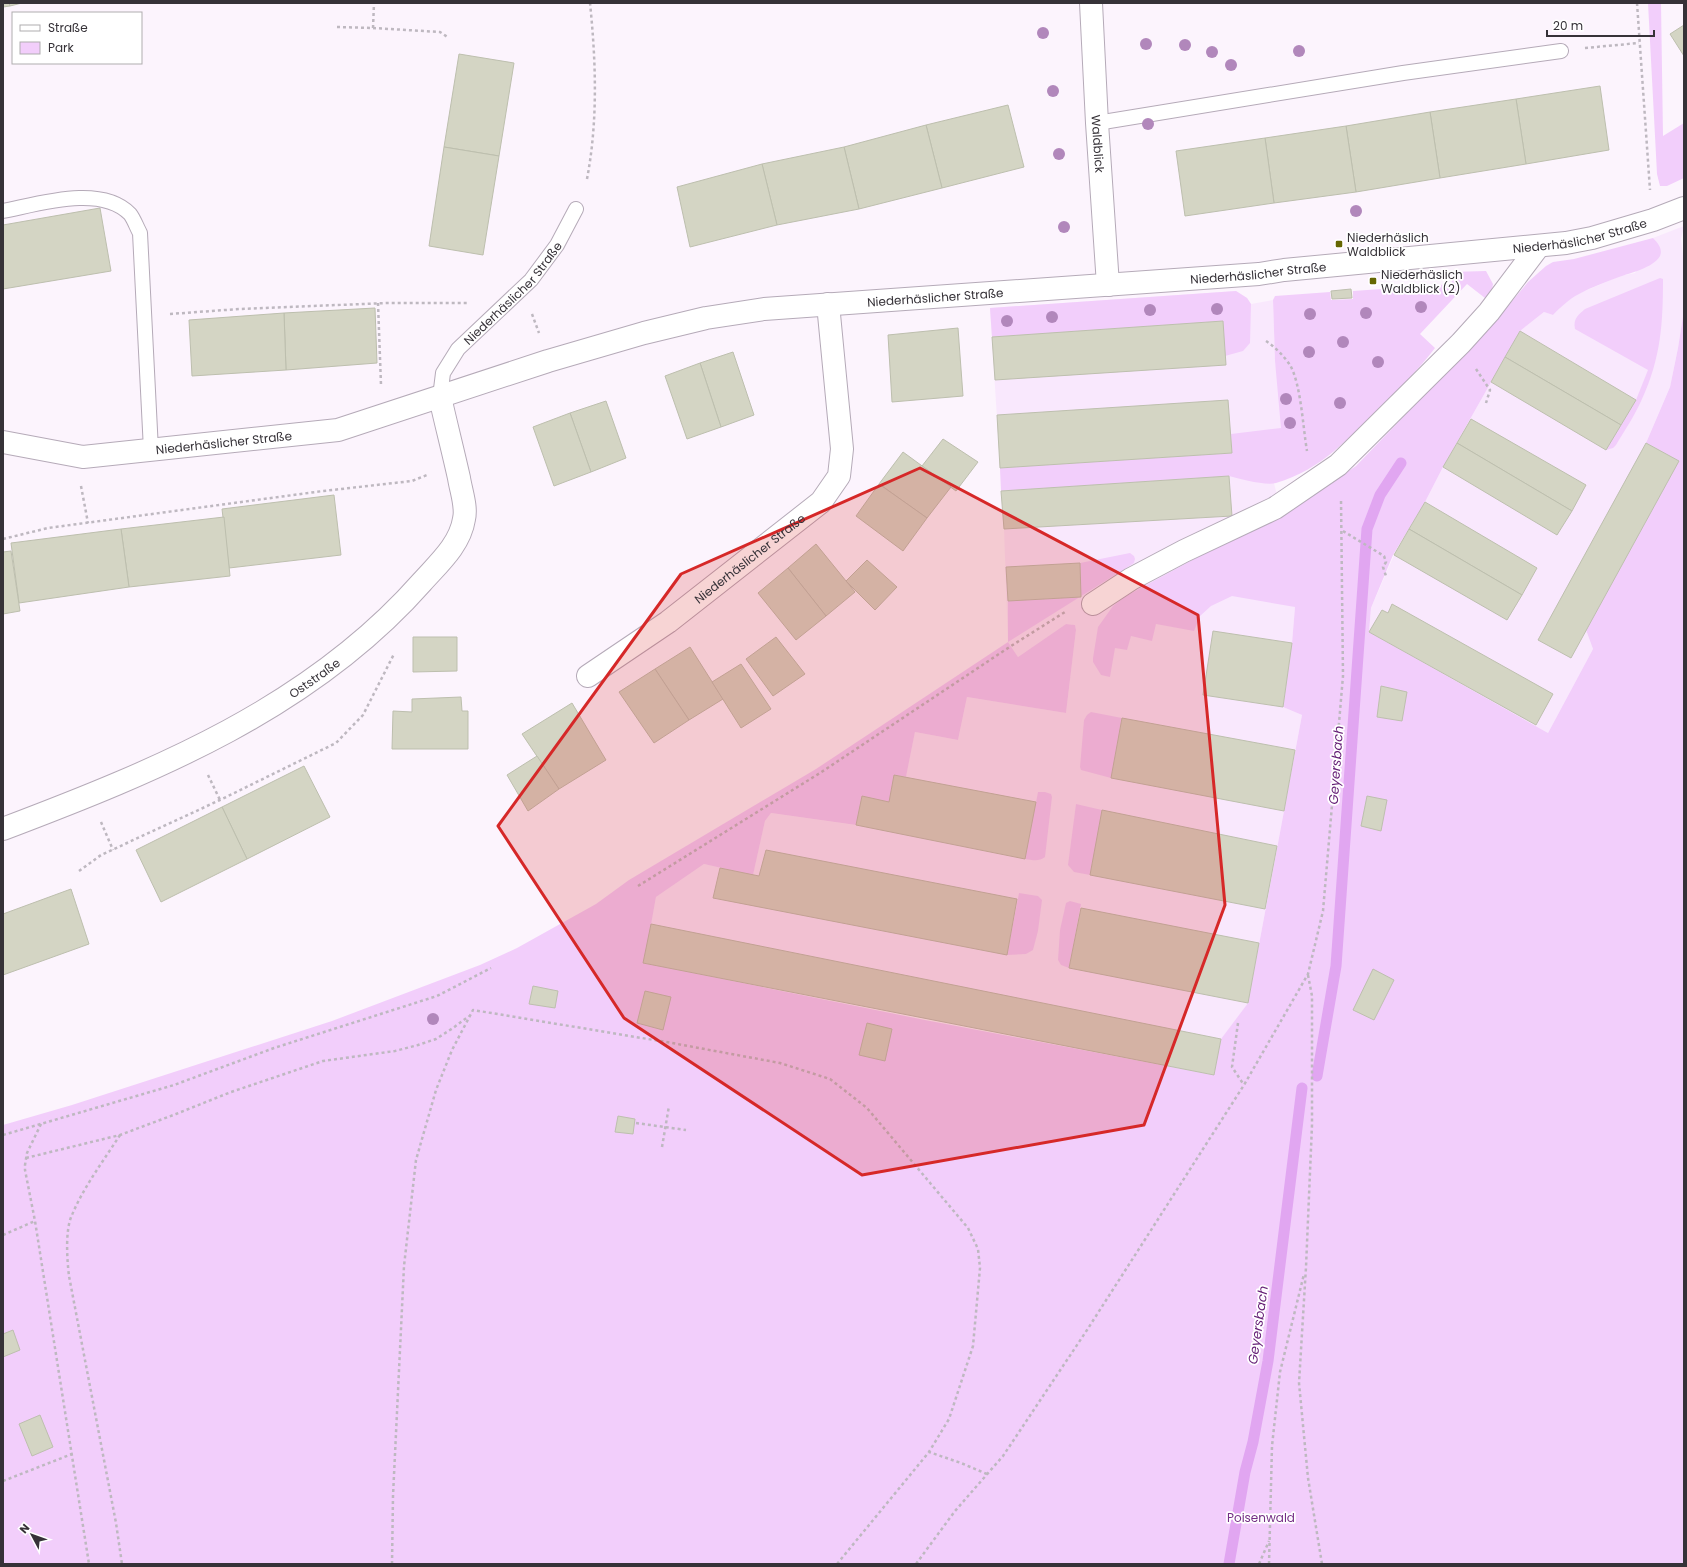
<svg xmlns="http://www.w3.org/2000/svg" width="1687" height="1567" font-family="Poppins,sans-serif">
	<rect width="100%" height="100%" fill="#fcf4fd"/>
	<g fill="#f9e8fd">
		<path d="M1684,226l-3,13 3,26v45l-6,38 -8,39 -24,56 33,18 -93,169 7,19 -45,84 -179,-101 2,-24 23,-53 31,-53 18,-35 77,-136 24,-19 9,3 14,-14 11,-7 42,-18 15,-3 21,-32 -3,-3z"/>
		<path d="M1236,291l11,7 4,6 22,-4 2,61 27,111 -28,11 7,29 -155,84 109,-30 60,41 -3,36 -9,64 19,8 -54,288 -26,36 -8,36 -571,-112 13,-66 48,-33 49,10 12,-53 6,-8 84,12 7,-29 32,-21 12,2 9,-45 43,8 9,-43 99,16 10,-83 -1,-5 -9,-1 -48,33 -10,-15 -4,-113 -14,-221z"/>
	</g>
	<g fill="#f2cefb">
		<path d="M1648,3h13l2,133 21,-13v55l-17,8h-7l-3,-12z"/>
		<path d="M1653,238c5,5 10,11 7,18 -7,12 -30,17 -41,21 -13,5 -27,10 -40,17 -10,5 -18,13 -26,21l-9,-3 -24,19 -77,136 -18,35 -32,53 -22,53 -2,24 179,101 45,-84 -7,-19 93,-169 -33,-18 24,-56 8,-39 6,-38v1254h-1681v-439l69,-20 260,-84 148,-56 37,-17 79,-44 33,-24 187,-111 192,-127v-41l73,-4 -1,-34 50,-10 4,3 1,3 -1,4 -126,79 10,15 48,-33 9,1 1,5 -10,83 -99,-16 -9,43 -43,-8 -9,45 -12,-2 -5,27 -27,-5 -6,28 -85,-12 -6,8 -12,54 -49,-11 -48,33 -12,66 281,57 289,55 7,-36 27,-36 54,-288 -19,-8 9,-64 3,-36 -63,-11 -21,10 -11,10 -6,15 -38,-7 -4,17 -21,-5 -4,14 -12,-2 -5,29 -9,-2 -8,-13v-4l5,-31 15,-21 13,-10 195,-106 35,-24 135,-140 37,-44 18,-16 7,-4 21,-3z"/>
		<path d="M1486,271l7,13 -1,6 -7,8 -18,-14 -47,50 15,14c-16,21 -35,40 -54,58 -34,33 -58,63 -105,77 -10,3 -36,-4 -47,-7l-228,15 -1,-23 232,-15 -1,-19 50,-6 -6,-67 -2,-61 2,-4 55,-4 1,8 22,-1v-8l99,-7 -1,-12z"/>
		<path d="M1660,278l3,1c0,44 -2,79 -21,120 -7,16 -17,31 -26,46l-3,3 -7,2 30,-50 12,-30 -73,-41c-2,-10 3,-14 10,-20z"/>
		<path d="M1236,291l11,7 4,6 -1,39 -7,8 -18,5 -2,-35 -231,16 -2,-29z"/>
		<path d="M1091,712l31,6 -11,60 -30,-8 -1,-3 4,-47 3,-5z"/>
		<path d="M1038,792h7l6,2 1,3 -7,60c-6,5 -13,3 -20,2z"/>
		<path d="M1076,804l26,6 -12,65 -16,-3 -6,-7z"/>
		<path d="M1019,893l19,3 4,4 -4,31 -5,19 -7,4 -19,1z"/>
		<path d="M1070,901l11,3 -12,64 -8,-3 -3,-5 2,-30 6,-27z"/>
	</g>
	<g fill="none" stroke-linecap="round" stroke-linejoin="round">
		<g stroke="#e1a6f1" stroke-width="11">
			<path d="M1317,1076l19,-110 31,-437 13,-34 21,-32"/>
			<path d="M1229,1564l16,-92 8,-30 15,-81 34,-273"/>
		</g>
	</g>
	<g fill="#d4d5c4" stroke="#bdbfae">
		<path d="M3,3h6l1,3 -7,1z"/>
		<path d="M9,3h13l-12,3z"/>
		<path d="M1684,25v31l-14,-22z"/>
		<path d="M459,54l55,9 -15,93 -55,-9z"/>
		<path d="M1600,86l9,64 -83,14 -10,-65z"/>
		<path d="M1516,99l10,65 -86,14 -10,-66z"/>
		<path d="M1008,105l16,62 -82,21 -16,-63z"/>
		<path d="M1430,112l10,66 -84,14 -10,-66z"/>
		<path d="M926,125l16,63 -83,21 -15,-62z"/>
		<path d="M1346,126l10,66 -82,11 -9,-65z"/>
		<path d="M1265,138l9,65 -89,13 -9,-65z"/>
		<path d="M444,147l55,9 -16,99 -54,-9z"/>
		<path d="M844,147l15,62 -82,16 -15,-61z"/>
		<path d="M762,164l15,61 -87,22 -13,-60z"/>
		<path d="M100,208l11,63 -108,18v-64z"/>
		<path d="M1351,289l1,9 -20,1 -1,-8z"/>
		<path d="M375,308l2,55 -91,7 -2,-57z"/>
		<path d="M284,313l2,57 -94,6 -3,-56z"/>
		<path d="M1223,321l3,44 -231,15 -3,-43z"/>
		<path d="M958,328l5,68 -71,6 -4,-67z"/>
		<path d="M1520,331l116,69 -15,25 -116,-68z"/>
		<path d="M733,352l21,63 -33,12 -21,-64z"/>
		<path d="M1505,357l116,68 -15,25 -115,-68z"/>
		<path d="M700,363l21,64 -34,12 -22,-63z"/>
		<path d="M1228,400l4,53 -232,15 -3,-53z"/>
		<path d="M606,401l20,57 -35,14 -21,-59z"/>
		<path d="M570,413l21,59 -37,14 -21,-59z"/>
		<path d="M1471,419l115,66 -14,26 -115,-68z"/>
		<path d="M943,439l35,23 -22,29 -34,-25z"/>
		<path d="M1457,443l115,68 -15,24 -114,-68z"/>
		<path d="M1646,443l33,18 -108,197 -33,-18z"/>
		<path d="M903,452l48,35 -24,31 -48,-34z"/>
		<path d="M1229,476l3,40 -228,13 -3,-38z"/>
		<path d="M879,484l48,34 -24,33 -47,-35z"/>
		<path d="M334,495l7,60 -112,13 -7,-59z"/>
		<path d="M1425,502l112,66 -15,27 -113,-66z"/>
		<path d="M224,517l6,59 -101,11 -8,-58z"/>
		<path d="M121,529l8,58 -110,16 -8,-60z"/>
		<path d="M1409,529l113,66 -15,25 -113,-65z"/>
		<path d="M816,544l39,48 -29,24 -38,-48z"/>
		<path d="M11,551l9,60 -17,3v-62z"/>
		<path d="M867,560l30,27 -22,23 -29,-29z"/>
		<path d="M1080,563l1,34 -73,4 -2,-34z"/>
		<path d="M788,568l38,48 -30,24 -38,-47z"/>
		<path d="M1392,604l161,90 -17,31 -167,-93 13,-22 6,3z"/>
		<path d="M1213,631l79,12 -9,64 -80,-12z"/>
		<path d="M413,637h44v34l-44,1z"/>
		<path d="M776,637l29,37 -32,22 -27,-37z"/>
		<path d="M690,647l33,52 -34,21 -34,-51z"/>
		<path d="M741,664l30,45 -30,19 -29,-46z"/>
		<path d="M655,669l34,51 -35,23 -35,-51z"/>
		<path d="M1381,686l26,6 -5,29 -25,-4z"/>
		<path d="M461,697l1,14h6v38h-76l1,-38 19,1v-13z"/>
		<path d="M572,703l34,57 -47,29 -37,-55z"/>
		<path d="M1122,718l173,32 -11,61 -173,-33z"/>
		<path d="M537,756l22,33 -31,22 -21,-36z"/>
		<path d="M304,766l26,51 -83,42 -25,-52z"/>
		<path d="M894,775l142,27 -11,57 -169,-34 6,-29 27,6z"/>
		<path d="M1367,796l20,4 -6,31 -20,-5z"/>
		<path d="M222,807l25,52 -86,43 -25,-52z"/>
		<path d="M1102,810l175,36 -12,63 -175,-34z"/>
		<path d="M766,850l251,49 -10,56 -294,-57 7,-30 39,8z"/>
		<path d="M71,889l18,55 -86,31v-61z"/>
		<path d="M1081,908l178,35 -11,60 -179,-35z"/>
		<path d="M651,924l570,115 -7,36 -571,-112z"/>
		<path d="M1373,969l21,11 -20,40 -21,-10z"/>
		<path d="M533,986l25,5 -3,17 -26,-4z"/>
		<path d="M645,991l26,6 -8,33 -26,-7z"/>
		<path d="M867,1023l25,6 -7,32 -26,-6z"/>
		<path d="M618,1116l17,3 -2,15 -18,-2z"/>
		<path d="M13,1330l7,20 -17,7v-23z"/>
		<path d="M40,1415l13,32 -21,9 -13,-32z"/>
	</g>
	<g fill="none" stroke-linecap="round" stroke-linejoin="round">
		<defs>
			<g id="lane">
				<path d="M1097,123l306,-50 158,-22"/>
				<path d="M3,211c36,-7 98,-27 127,3 4,5 7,14 10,19l11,217"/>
				<path id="s1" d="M440,397l3,-24 15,-24 73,-69 26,-35 19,-36"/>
			</g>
			<g id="street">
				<path id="s2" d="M1091,3l6,120 11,162"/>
				<path id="s3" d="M3,442l80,15 255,-27 210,-69 96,-28 62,-15 58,-9 495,-35 25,-4 282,-27 26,-5 61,-18 31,-12"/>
				<path d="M1093,604l38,-25 53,-28 91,-43 63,-43 123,-122 28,-31 49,-65"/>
				<path id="s4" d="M588,676l80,-54 153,-120 18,-26 3,-27 -14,-145"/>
				<path id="s5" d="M3,829c153,-58 308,-121 419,-247 16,-18 38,-37 42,-63 3,-12 -3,-28 -5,-41 -6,-27 -13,-54 -19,-81"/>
			</g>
		</defs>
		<use href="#lane" stroke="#b5aab8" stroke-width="16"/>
		<use href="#street" stroke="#b5aab8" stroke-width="24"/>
		<g stroke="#beb8c0" stroke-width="2.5" stroke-dasharray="3 3" stroke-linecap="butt">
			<path d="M1637,3l13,187"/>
			<path d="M337,27l36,1 1,-25"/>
			<path d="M373,28l67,4 9,6"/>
			<path d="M1585,48l54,-5"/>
			<path d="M587,179c11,-58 9,-117 3,-176"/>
			<path d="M378,303l3,82"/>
			<path d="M170,314l69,-5 148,-6h80"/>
			<path d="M532,314l7,19"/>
			<path d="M1266,341c9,6 18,15 24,24 11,19 13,63 17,86"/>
			<path d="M1476,369l14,21 -4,13"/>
			<path d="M81,486l7,37"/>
			<path d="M1343,531l41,25 2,6 -3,5 3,9"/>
			<path d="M3,539l45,-11 275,-37 89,-10 15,-6"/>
			<path d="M208,775l12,25"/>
			<path d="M101,822l12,28"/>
			<path d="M79,871l22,-16 119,-55 116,-57 27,-28 31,-61"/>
			<path d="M638,886l182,-113 191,-127 54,-34"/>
			<path d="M1308,975l4,21v129l-6,142 -7,116 9,95 14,86"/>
			<path d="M1238,1023l-6,44 12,18"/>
			<path d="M636,1123l50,7"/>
			<path d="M41,1124l-14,29 -2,12v5l10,51 54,343"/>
			<path d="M3,1135l171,-50 100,-37 163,-52 54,-28"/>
			<path d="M120,1135c-16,25 -37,53 -48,80 -7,14 -5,45 -3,61l47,247 6,41"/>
			<path d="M662,1147l7,-41"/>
			<path d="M26,1158l94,-23 56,-21 55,-22 92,-31 72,-10 23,-6 18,-6 17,-11 16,-12"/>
			<path d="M3,1235l32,-14"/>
			<path d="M3,1481l69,-27"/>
			<path d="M392,1564l1,-68 11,-230 12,-106 20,-70 16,-40 21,-40 199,33 108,20 50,16 37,29 101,120 10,21 2,19 -7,78 -24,73 -20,33"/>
			<path d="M837,1564l92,-112 32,11 26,11"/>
			<path d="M916,1564l39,-53 48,-55 84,-126 157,-245 64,-111 15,-63 20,-235 -2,-177"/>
			<path d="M1259,1564l10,-23"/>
			<path d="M1269,1564l3,-118 8,-74 24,-98"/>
		</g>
		<use href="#lane" stroke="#fff" stroke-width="14"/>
		<use href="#street" stroke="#fff" stroke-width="22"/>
	</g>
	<g fill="#b187bb">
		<circle cx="1043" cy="33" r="6"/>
		<circle cx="1146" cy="44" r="6"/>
		<circle cx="1185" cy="45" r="6"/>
		<circle cx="1299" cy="51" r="6"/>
		<circle cx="1212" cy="52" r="6"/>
		<circle cx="1231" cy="65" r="6"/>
		<circle cx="1053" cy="91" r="6"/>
		<circle cx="1148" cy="124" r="6"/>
		<circle cx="1059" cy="154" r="6"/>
		<circle cx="1356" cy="211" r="6"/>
		<circle cx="1064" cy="227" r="6"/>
		<circle cx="1421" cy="307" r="6"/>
		<circle cx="1217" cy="309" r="6"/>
		<circle cx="1150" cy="310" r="6"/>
		<circle cx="1366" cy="313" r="6"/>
		<circle cx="1310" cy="314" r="6"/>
		<circle cx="1052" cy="317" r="6"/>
		<circle cx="1007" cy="321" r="6"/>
		<circle cx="1343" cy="342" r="6"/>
		<circle cx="1309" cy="352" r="6"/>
		<circle cx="1378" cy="362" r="6"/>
		<circle cx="1286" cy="399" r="6"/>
		<circle cx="1340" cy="403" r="6"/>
		<circle cx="1290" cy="423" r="6"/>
		<circle cx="433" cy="1019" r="6"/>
	</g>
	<path fill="#d62828" fill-opacity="0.2" stroke="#d62828" stroke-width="3" stroke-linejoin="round" d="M920,468l278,147 27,290 -81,220 -282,50 -238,-157 -126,-192 183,-252z"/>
	<g fill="#656601" stroke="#fff" stroke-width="1.5">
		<rect x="1335" y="240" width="8" height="8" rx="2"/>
		<rect x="1369" y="277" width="8" height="8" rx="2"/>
	</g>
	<g text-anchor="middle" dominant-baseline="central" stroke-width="3.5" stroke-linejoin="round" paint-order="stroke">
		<g font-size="12" fill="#363238" stroke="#fff">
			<text stroke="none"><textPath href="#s2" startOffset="141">Waldblick</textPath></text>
			<text stroke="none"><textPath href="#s3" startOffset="1601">Niederhäslicher Straße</textPath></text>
			<text stroke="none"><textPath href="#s3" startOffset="1277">Niederhäslicher Straße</textPath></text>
			<text stroke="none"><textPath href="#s1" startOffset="131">Niederhäslicher Straße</textPath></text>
			<text stroke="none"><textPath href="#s3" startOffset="953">Niederhäslicher Straße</textPath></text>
			<text stroke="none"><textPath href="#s3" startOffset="223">Niederhäslicher Straße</textPath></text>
			<text stroke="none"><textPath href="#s4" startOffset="200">Niederhäslicher Straße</textPath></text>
			<text stroke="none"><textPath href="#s5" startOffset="347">Oststraße</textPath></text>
		</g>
		<g font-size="12" fill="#363238" stroke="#fff" text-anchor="start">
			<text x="1347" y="237">Niederhäslich<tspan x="1347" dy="14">Waldblick</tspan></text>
			<text x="1381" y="274">Niederhäslich<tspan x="1381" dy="14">Waldblick (2)</tspan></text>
		</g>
		<g font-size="12" fill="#742e85" stroke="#fff">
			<text x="1261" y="1517">Poisenwald</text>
		</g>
		<g font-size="13" font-style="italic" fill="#641d75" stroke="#fff">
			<text transform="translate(1336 765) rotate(-86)">Geyersbach</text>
			<text transform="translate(1258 1325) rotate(-82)">Geyersbach</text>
		</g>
	</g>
	<rect width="1687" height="1567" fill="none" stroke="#363238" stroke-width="8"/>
	<rect x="12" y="12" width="130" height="52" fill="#ffffff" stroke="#afadaf"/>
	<rect x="20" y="25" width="20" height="6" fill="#ffffff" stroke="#afadaf"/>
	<text x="48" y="32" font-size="12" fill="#363238">Straße</text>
	<rect x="20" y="42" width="20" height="12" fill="#f2cefb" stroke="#afadaf"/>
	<text x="48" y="52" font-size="12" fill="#363238">Park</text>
	<g transform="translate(32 1535) rotate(311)" stroke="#ffffff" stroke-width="3" paint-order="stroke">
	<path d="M0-3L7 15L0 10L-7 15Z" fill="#363238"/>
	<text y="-6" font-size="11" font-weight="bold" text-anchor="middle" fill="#363238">N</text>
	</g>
	<path d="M1547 30v6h107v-6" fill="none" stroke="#363238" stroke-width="2"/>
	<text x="1553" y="30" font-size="12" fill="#363238" stroke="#ffffff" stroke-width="3" paint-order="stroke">20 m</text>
</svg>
